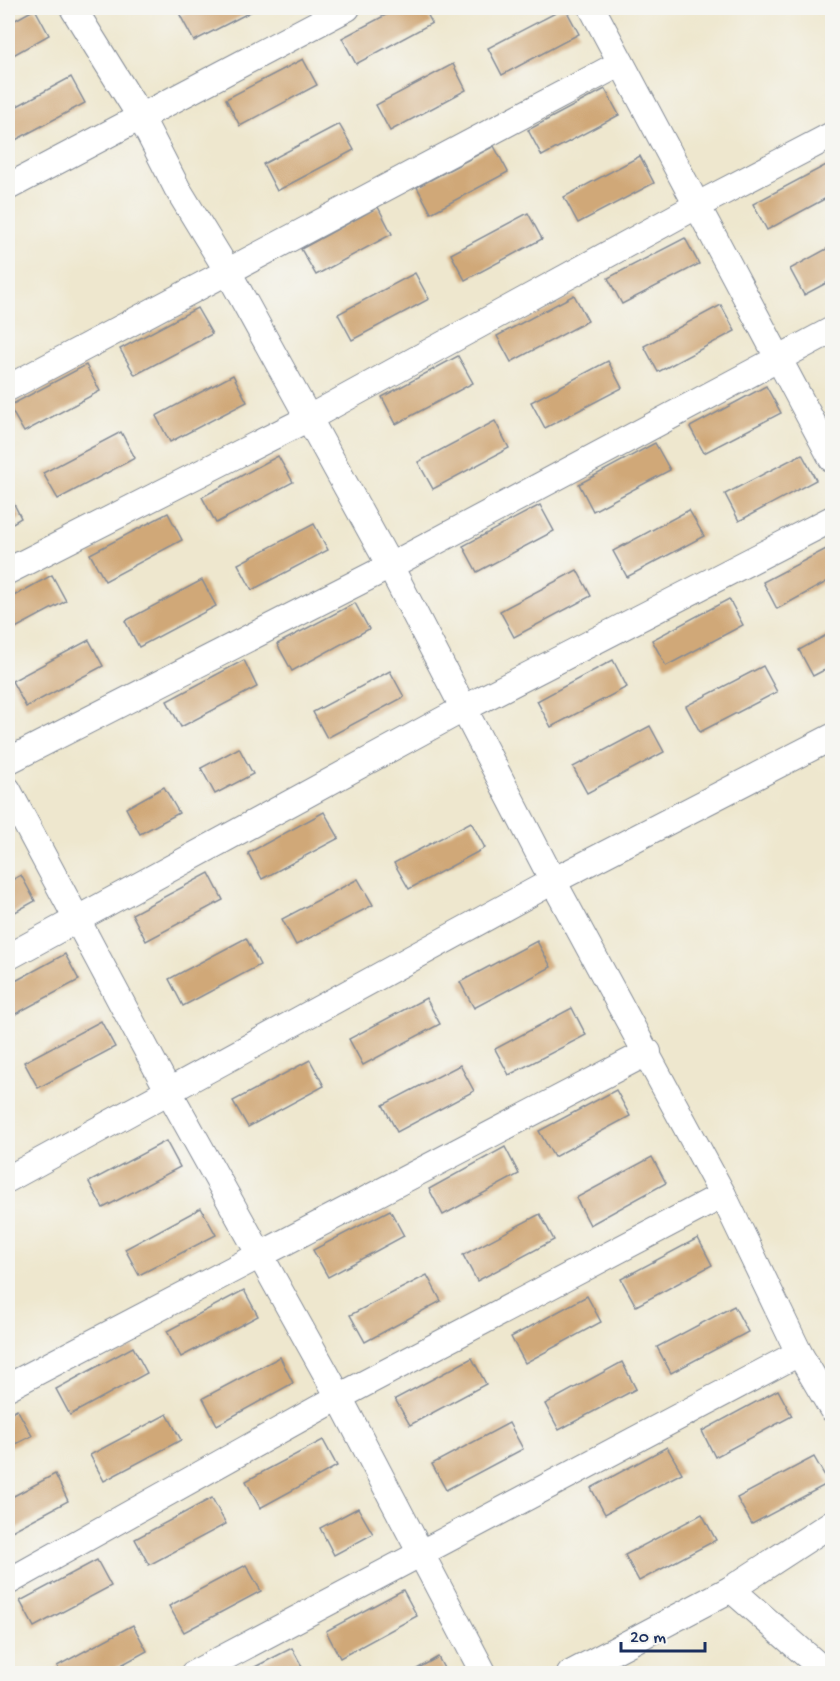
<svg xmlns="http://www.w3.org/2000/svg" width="840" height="1681" font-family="'Gochi Hand',sans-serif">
	<rect width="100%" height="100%" fill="#f6f6f2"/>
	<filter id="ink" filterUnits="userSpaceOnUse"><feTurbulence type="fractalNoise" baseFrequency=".0167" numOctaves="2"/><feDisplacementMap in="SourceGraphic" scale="12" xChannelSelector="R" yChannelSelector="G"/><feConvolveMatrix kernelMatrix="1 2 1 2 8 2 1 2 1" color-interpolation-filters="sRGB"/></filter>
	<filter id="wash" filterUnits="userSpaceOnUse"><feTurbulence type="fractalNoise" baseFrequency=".008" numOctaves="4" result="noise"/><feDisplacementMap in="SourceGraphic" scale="24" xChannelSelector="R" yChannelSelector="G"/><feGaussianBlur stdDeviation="1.35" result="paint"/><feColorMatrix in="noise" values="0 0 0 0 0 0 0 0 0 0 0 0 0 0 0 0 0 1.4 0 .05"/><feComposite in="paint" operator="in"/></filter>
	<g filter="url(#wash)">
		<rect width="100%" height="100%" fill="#eee7ce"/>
		<g id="blocks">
			<g fill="#d0a878">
				<path d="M195,8h63l-64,33 -14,-26z"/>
				<path d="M399,8h25l8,15 -76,41 -14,-26z"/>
				<path d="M565,8l14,26 -77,41 -14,-27z"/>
				<path d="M35,9l14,26 -41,23v-34z"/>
				<path d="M303,59l14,26 -77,41 -14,-27z"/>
				<path d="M453,64l13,26 -76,41 -14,-26z"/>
				<path d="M71,77l14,26 -77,41v-33z"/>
				<path d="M605,89l14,26 -77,41 -14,-26z"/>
				<path d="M339,124l15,26 -77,41 -14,-27z"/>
				<path d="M494,146l14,26 -77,41 -14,-26z"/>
				<path d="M640,156l14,27 -76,40 -14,-26z"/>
				<path d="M830,163l2,4v28l-65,35 -14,-26z"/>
				<path d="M378,207l14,27 -76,41 -15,-26z"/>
				<path d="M528,213l14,26 -77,41 -14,-26z"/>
				<path d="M685,238l14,26 -77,40 -14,-26z"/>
				<path d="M832,246v34l-28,15 -14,-26z"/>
				<path d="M415,273l14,26 -77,41 -14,-26z"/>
				<path d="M574,295l14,26 -77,41 -14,-26z"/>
				<path d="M721,305l14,26 -77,41 -14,-26z"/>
				<path d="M197,308l15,26 -77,41 -15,-26z"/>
				<path d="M458,356l15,27 -77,41 -14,-27z"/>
				<path d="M608,361l14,27 -77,40 -14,-26z"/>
				<path d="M86,365l14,26 -76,41 -15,-26z"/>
				<path d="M233,375l14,27 -77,40 -14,-26z"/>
				<path d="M766,386l15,27 -77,40 -14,-26z"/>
				<path d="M495,421l14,27 -76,41 -15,-27z"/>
				<path d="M121,432l14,26 -77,41 -15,-26z"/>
				<path d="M655,443l15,27 -77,41 -14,-27z"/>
				<path d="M802,454l14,26 -77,41 -14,-27z"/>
				<path d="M278,456l15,26 -77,41 -14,-26z"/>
				<path d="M8,492l13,26 -13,8z"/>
				<path d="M540,505l14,26 -77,41 -14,-26z"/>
				<path d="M689,510l15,26 -77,41 -14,-26z"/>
				<path d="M168,513l14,27 -77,41 -15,-27z"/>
				<path d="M314,524l14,26 -76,40 -14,-26z"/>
				<path d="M832,546v33l-55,30 -14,-27z"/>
				<path d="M577,570l14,26 -77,41 -14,-26z"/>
				<path d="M52,575l14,26 -58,31v-33z"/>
				<path d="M202,580l14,26 -77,41 -14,-26z"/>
				<path d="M729,599l14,26 -77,41 -14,-26z"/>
				<path d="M355,603l14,26 -77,42 -15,-27z"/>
				<path d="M832,632v34l-19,10 -14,-26z"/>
				<path d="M89,640l14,26 -77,41 -14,-26z"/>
				<path d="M244,660l13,27 -76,40 -14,-26z"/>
				<path d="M613,660l14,27 -76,40 -14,-26z"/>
				<path d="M763,666l14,26 -77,40 -14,-26z"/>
				<path d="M390,671l14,26 -77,41 -14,-26z"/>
				<path d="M650,726l14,26 -77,41 -14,-26z"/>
				<path d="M239,748l14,26 -38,20 -14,-26z"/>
				<path d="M164,787l15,26 -39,21 -14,-26z"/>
				<path d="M324,812l15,26 -77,41 -14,-26z"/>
				<path d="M471,822l14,26 -76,41 -15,-26z"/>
				<path d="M209,873l14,27 -77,41 -14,-27z"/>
				<path d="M21,875l14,26 -27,15v-34z"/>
				<path d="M358,879l15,26 -77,40 -14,-26z"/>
				<path d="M246,938l14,27 -77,41 -14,-27z"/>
				<path d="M537,941l14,26 -77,41 -14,-26z"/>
				<path d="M65,954l14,26 -71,38v-33z"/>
				<path d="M426,998l14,26 -77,41 -14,-26z"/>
				<path d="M572,1008l14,27 -77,40 -14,-26z"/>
				<path d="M101,1021l14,26 -77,41 -14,-26z"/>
				<path d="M310,1060l14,26 -76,41 -15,-26z"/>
				<path d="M460,1065l14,26 -77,41 -14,-27z"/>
				<path d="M616,1090l14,26 -76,41 -15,-26z"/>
				<path d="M166,1141l14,26 -77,41 -14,-26z"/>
				<path d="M505,1147l14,27 -76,41 -14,-26z"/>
				<path d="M652,1157l14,26 -76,42 -14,-27z"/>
				<path d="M201,1208l15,27 -77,40 -14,-26z"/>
				<path d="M390,1210l14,26 -76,41 -15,-27z"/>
				<path d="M540,1214l14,26 -77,41 -14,-26z"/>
				<path d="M698,1238l14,27 -76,41 -15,-27z"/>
				<path d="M427,1275l14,26 -76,41 -15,-27z"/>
				<path d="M244,1290l14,26 -77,41 -14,-26z"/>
				<path d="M587,1296l14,26 -76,41 -14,-26z"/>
				<path d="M734,1306l14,26 -77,41 -14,-26z"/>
				<path d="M133,1347l14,26 -77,42 -14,-26z"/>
				<path d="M280,1357l13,26 -76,42 -14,-27z"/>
				<path d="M472,1358l14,26 -76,41 -15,-26z"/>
				<path d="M622,1362l14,27 -77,41 -14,-26z"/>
				<path d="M778,1390l14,26 -77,41 -13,-26z"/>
				<path d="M17,1409l15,27 -24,12v-34z"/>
				<path d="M167,1414l14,26 -77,41 -14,-26z"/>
				<path d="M509,1423l14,26 -77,41 -14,-26z"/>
				<path d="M323,1440l14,26 -77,42 -14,-27z"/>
				<path d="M667,1447l15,26 -77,41 -14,-26z"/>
				<path d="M814,1457l15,26 -77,41 -15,-26z"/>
				<path d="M55,1474l13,27 -60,32v-34z"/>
				<path d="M212,1498l14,26 -77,41 -14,-26z"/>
				<path d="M358,1508l15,26 -39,21 -14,-27z"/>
				<path d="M702,1514l14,26 -77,41 -14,-26z"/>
				<path d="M97,1560l14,26 -77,41 -14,-26z"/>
				<path d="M246,1565l15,26 -77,41 -15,-26z"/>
				<path d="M403,1590l14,26 -77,42 -14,-27z"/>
				<path d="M133,1625l14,26 -42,23h-44l-4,-8z"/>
				<path d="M292,1648l14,26h-63l10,-6z"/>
				<path d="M438,1657l9,17h-39z"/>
			</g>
		</g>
	</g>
	<g filter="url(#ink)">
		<use href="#blocks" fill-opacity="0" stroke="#848b96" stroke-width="1.5"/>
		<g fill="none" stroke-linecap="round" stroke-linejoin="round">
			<defs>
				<g id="street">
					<path d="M73,8l67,108 37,72 50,82 163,296 163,315 170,314 76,158 33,56"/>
					<path d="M592,8l240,451"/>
					<path d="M8,187l339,-179"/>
					<path d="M8,388l613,-325"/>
					<path d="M8,571l301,-153 389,-213 134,-70"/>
					<path d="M8,761l382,-195 442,-236"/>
					<path d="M8,790l160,300 171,307 145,277"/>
					<path d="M8,957l455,-248 369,-190"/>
					<path d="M8,1179l545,-298 279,-144"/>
					<path d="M8,1387l640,-335"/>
					<path d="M8,1582l331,-185 384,-202"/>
					<path d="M731,1589l97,85"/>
					<path d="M193,1674l606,-321"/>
					<path d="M570,1674l161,-85 101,-66"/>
				</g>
			</defs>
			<use href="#street" stroke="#848b96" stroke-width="28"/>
			<use href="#street" stroke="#fff" stroke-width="26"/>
		</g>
	</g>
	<rect width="840" height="1681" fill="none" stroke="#f6f6f2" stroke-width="30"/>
	<path d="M621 1642v9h84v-9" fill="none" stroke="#1b2f5e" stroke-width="3"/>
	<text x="630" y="1642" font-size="18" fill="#1b2f5e" stroke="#f6f6f2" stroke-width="4.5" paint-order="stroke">20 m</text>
</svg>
